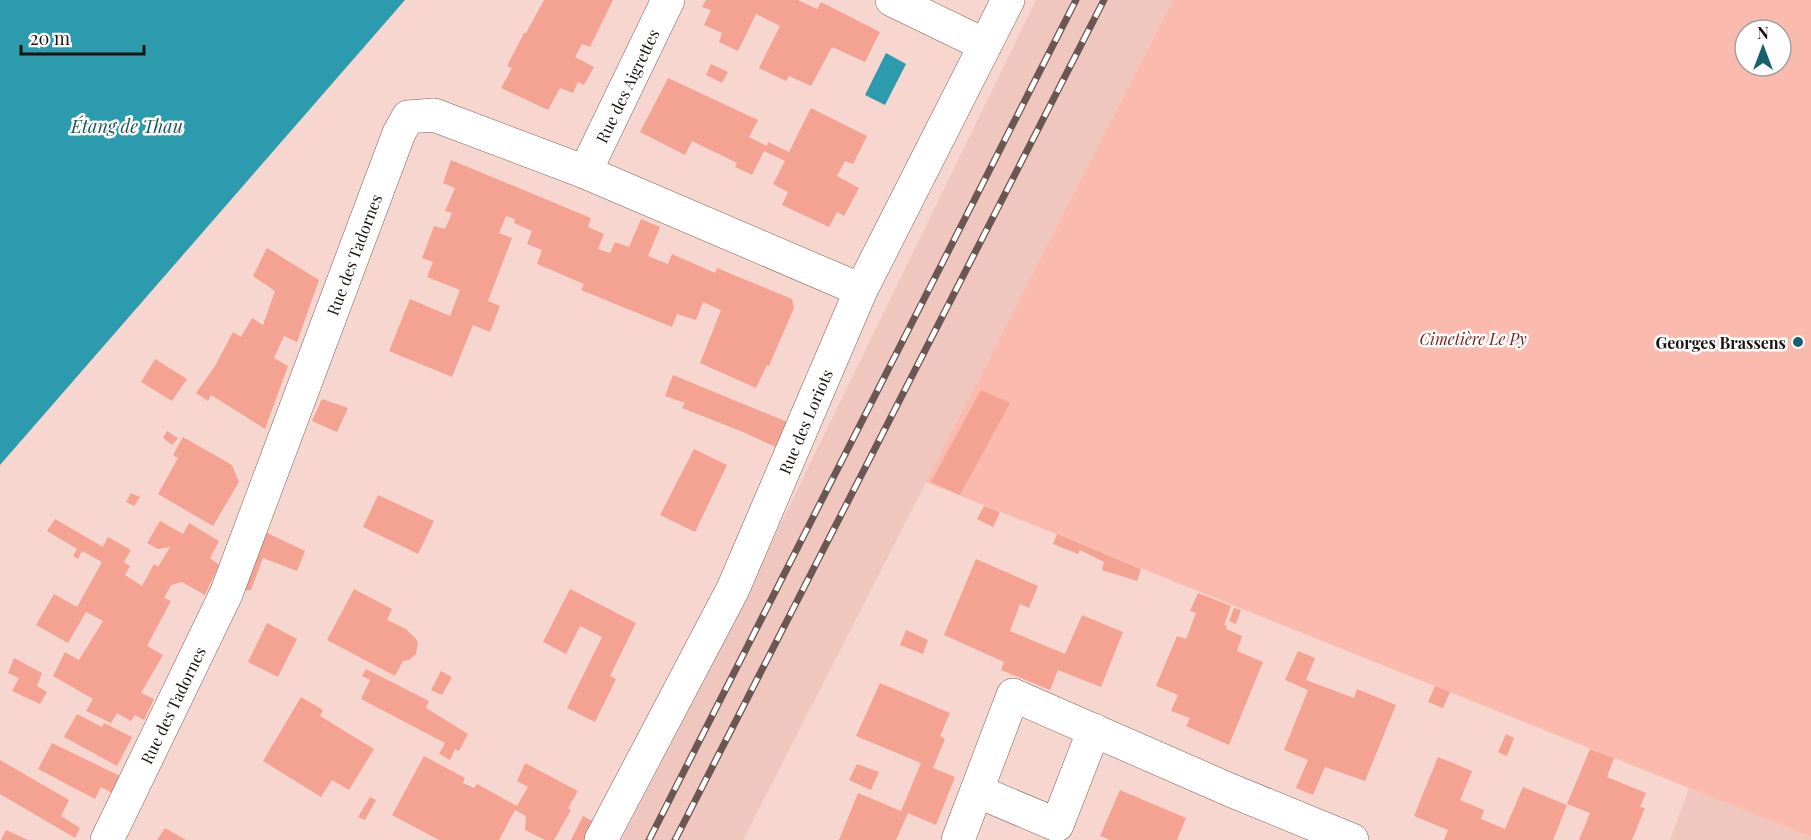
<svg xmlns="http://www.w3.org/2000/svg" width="1811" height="840" font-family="'Playfair Display',serif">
	<rect width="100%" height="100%" fill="#f7d6cf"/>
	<g fill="#f0c7be">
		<path d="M1036,0h137l-430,840h-122l86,-165z"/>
		<path d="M1689,788l122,49v3h-141z"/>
	</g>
	<path fill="#fabbae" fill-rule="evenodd" d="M1173,0h638v837l-885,-355zM1745,30h36v36h-36z"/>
	<g fill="#2b9bad">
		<path d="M0,0h405l-405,465z"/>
		<path d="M886,53l20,11 -21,41 -20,-10z"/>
	</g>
	<g fill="#f4a393">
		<path d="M544,0h69l-23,47 -8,-3 -7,13 19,10 -10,18 -6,-3 -5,11 -13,-5 -12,22 -47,-22 11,-20 -5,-2 17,-33h2z"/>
		<path d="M706,0h92l19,9 4,-7 59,30 -15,30 -33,-15 -21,39 -22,-10 -3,5 -27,-13 21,-42 -24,-12 -18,37 -19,-9 3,-9 -18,-8 7,-15 -9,-3z"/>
		<path d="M711,64l17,8 -6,11 -16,-8z"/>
		<path d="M668,78l90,42 -9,17 18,9 1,-4 21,10 22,-44 56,28 -14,28 -8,-3 -8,15 22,12 -15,28 -7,-4 -8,15 -47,-22 6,-13 -15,-8 12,-23 -21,-10 -12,24 -17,-8 2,-4 -45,-22 -7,14 -45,-23z"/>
		<path d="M451,160l140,58 -3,9 16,7 -6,15 12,4 5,-11 14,5 12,-28 19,8 -12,29 20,8 4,-10 43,19 2,-5 75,31 2,9 -25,58 -2,-1 -11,23 -56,-25 21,-53 -18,-8 -7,18 -19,-6 -5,13 -91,-37 3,-6 -47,-20 5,-14 -15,-6 5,-13 -18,-8 1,-4 -9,-3 -7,17 13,5 -24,63 12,5 -10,26 -17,-7 -21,52 -63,-26 21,-52 40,17 10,-26 -33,-13 6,-15 -11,-4 12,-32 11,3 7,-16 -7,-2 10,-23 -12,-5z"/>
		<path d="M267,248l52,32 -22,62 -13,-6 -10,22 14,8 -23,63 -54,-34 -3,6 -12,-8 19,-27 18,-34 8,5 11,-19 11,7 12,-34 -22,-15z"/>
		<path d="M155,359l32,20 -15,22 -31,-19z"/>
		<path d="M673,375l124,51 -13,25 -41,-19 -61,-24 3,-5 -20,-7z"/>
		<path d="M981,390l29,13 -50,92 -29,-13z"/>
		<path d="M322,399l26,9 -11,24 -25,-11z"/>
		<path d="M167,431l11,7 -6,7 -9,-7z"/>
		<path d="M183,437l49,28 7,17 -26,44 -55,-32 20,-36 -5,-3z"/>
		<path d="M694,449l33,16 -32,67 -35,-17z"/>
		<path d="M131,493l9,4 -6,9 -8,-4z"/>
		<path d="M378,495l56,26 -16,33 -55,-27z"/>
		<path d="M984,506l16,6 -7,15 -16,-8z"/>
		<path d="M55,519l48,28 5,-10 23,13 -7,12 6,4 -5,9 17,11 12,-22 4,3 12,-20 -12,2 -11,-6 13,-22 23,13 6,-11 30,18 -9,17 9,7 -14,30 -23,-13 -11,3 -7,13 7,3 -24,45 16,9 -22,38 13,6 -10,21 -9,-5 -4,6 -14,-8 -6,10 -25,-12 7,-12 -40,-23 12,-24 14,8 24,-39 -17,-9 -18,31 -32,-18 18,-31 23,13 25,-45 -20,-11 -4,8 -5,-3 4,-7 -30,-18z"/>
		<path d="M263,531l42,20 -8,20 -34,-13 -12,32 -12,1z"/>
		<path d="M1057,534l84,35 -4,12 -35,-11 2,-8 -24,-12 -2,4 -25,-10z"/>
		<path d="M976,559l62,27 -9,22 -9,-4 -10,27 55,23 17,-39 41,17 -22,55 -43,-17 -8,20 -49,-20 3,-8 -60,-27z"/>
		<path d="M354,589l38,20 -5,11 19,9 10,10 2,4 -2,11 -7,6 -6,1 -8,15 -68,-36z"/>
		<path d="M570,589l66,34 -26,53 6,3 -21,43 -28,-14 35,-71 -22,-11 -14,28 -23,-12z"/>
		<path d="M1198,593l33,13 -7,19 3,1 -1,3 16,7 -5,15 26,11 -34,83 -43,-19 4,-8 -19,-7 7,-16 -22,-9 21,-50 9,3 10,-26 -6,-2z"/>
		<path d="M1234,608l7,2 -5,14 -7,-3z"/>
		<path d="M267,623l30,16 -19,38 -30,-15z"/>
		<path d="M906,630l22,10 -5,14 -23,-9z"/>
		<path d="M1298,651l17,7 -9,22 48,18 3,-9 39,16 -31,76 -40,-14 -12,28 -17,-7 12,-28 -24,-10 24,-60 -23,-10z"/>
		<path d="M14,658l28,15 -5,13 10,6 -7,12 -28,-13 7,-13 -11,-5z"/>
		<path d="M366,669l63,32 -3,7 42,26 -9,17 -4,-2 -5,11 -11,-6 6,-11 -84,-44 9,-19 -8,-4z"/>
		<path d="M441,671l11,6 -10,18 -11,-5z"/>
		<path d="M880,683l70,30 -10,23 5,3 -12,29 22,9 -19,48 -28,-12 -12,27h-57l19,-47 43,18 20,-48 -65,-27z"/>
		<path d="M1435,686l15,6 -7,16 -15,-6z"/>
		<path d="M301,697l22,13 -3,6 54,33 -25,41 -17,-10 -11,17 -58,-36z"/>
		<path d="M77,714l25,13 2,-4 28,14 -15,29 -53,-29z"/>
		<path d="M1506,734l8,4 -7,18 -9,-4z"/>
		<path d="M52,743l68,33 -8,17 -11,-6 -6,12 -57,-30z"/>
		<path d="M1590,749l24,9 -7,19 39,16 -6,14 5,1 -13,32h-53l11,-27 -23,-9z"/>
		<path d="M424,756l41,22 -2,5 11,5 3,-4 40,22 11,-19 -11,-6 8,-18 53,28 -10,17 3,2 -17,30h-9l-20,-10 1,-14 -11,-6 -16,30h-60l-47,-25z"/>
		<path d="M1438,757l34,14 -12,29 24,10 -3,9 24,10 18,-42 44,18 -14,35h-109l4,-10 -34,-14z"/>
		<path d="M0,760l69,40 -8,16 19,12 -5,10 -75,-44z"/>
		<path d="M857,764l22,8 -8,18 -22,-10z"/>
		<path d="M1120,790l66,28 -9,22h-67l-10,-4z"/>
		<path d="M370,797l6,3 -11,20 -7,-3z"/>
		<path d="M583,816l15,8 -10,16h-17z"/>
		<path d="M165,828l21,12h-29z"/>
		<path d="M6,830l22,10h-27z"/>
	</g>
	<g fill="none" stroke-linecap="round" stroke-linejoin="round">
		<defs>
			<g id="street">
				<path d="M892,0l93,45"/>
				<path id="s1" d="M585,172l83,-172"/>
				<path d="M977,791l80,34 37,-95"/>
				<path id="s2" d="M107,840l119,-246 173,-461 9,-16 26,-2 151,57 276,118"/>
				<path id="s3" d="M601,840l132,-251 128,-299 147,-290"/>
				<path d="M958,840l55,-145 217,95 122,50"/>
			</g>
		</defs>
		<use href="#street" stroke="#7d605a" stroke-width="34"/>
		<use href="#street" stroke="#fff" stroke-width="33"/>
		<defs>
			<g id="rail">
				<path d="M649,840l427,-840"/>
				<path d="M675,840l429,-840"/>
			</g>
		</defs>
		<use href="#rail" stroke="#6a5753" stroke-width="7"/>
		<use href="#rail" stroke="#fff" stroke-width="4.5" stroke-dasharray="14" stroke-linecap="butt"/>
	</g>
	<circle fill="#15616d" stroke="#fff" stroke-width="2" cx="1798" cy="342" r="6"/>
	<g text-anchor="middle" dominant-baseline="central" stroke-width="5" stroke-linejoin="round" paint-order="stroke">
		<g font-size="16" fill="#1d1210" stroke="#fff">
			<text stroke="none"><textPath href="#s1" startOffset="96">Rue des Aigrettes</textPath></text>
			<text stroke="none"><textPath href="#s2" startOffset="636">Rue des Tadornes</textPath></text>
			<text stroke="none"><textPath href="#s3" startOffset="466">Rue des Loriots</textPath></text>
			<text stroke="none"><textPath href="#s2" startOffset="150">Rue des Tadornes</textPath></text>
		</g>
		<g font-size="16" font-style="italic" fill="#751e11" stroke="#fff">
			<text x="1473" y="338">Cimetière Le Py</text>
		</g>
		<g font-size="16" font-weight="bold" fill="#1d1210" stroke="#fff" text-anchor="end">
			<text x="1786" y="342">Georges Brassens</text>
		</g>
		<g font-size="18" font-style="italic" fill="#19555e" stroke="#fff">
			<text x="127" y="126">Étang de Thau</text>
		</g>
	</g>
	<g transform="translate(1763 48)"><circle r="28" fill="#ffffff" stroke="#a5a09f" stroke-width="1.5"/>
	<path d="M0-4.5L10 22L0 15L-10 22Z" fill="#15616d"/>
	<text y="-9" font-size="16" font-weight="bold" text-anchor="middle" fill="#1d1210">N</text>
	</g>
	<path d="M21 45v9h123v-9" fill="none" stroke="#1d1210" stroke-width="3"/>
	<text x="30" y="45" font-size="18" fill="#1d1210" stroke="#ffffff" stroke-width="4.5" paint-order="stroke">20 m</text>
</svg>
